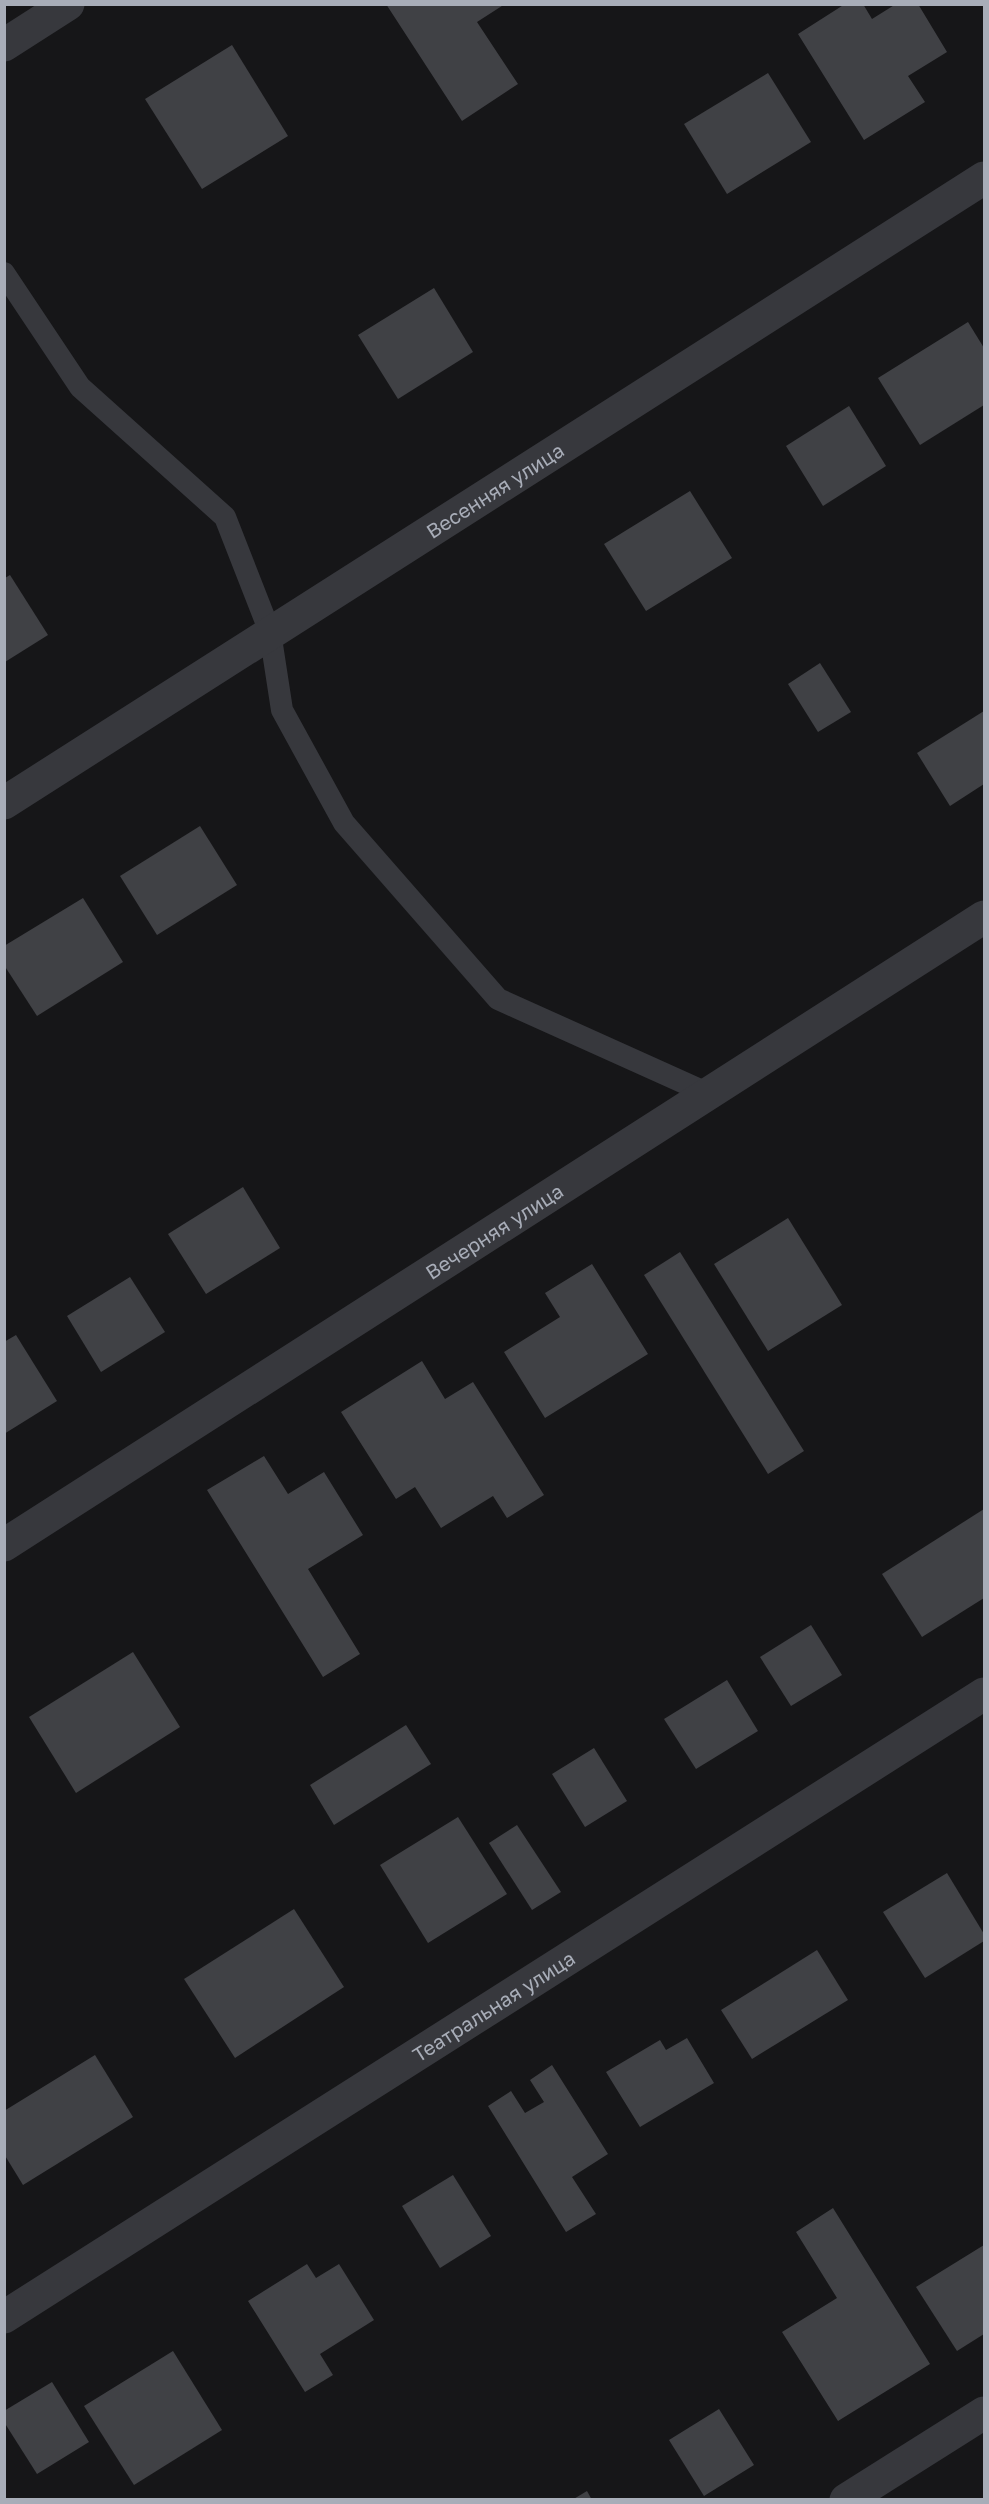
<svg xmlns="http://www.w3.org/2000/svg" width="989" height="2504" font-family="'Golos Text',sans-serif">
	<rect width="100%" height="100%" fill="#161618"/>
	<g fill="#404145">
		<path d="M386,4h119l-28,18 41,62 -56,37z"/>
		<path d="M845,4h18l9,15 24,-15h22l29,48 -39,24 17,26 -61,38 -66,-106z"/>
		<path d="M232,45l56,91 -86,53 -57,-90z"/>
		<path d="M768,73l43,69 -84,52 -43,-70z"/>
		<path d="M434,288l39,64 -75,47 -40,-64z"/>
		<path d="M968,322l16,26v57l-64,40 -42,-67z"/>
		<path d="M849,406l37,60 -63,40 -37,-60z"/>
		<path d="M690,491l42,67 -86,53 -42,-67z"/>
		<path d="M10,575l38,60 -43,27v-84z"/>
		<path d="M820,663l31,49 -33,20 -30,-48z"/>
		<path d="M984,711v73l-34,22 -33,-53z"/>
		<path d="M200,826l37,59 -80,50 -37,-59z"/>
		<path d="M83,898l40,64 -86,54 -33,-51v-19z"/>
		<path d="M243,1187l37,61 -74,46 -38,-60z"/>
		<path d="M788,1218l54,87 -74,46 -54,-87z"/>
		<path d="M680,1252l124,199 -36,23 -124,-199z"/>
		<path d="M592,1264l56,90 -103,64 -41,-66 56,-35 -15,-24z"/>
		<path d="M130,1277l35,55 -64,40 -34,-56z"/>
		<path d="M16,1335l41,66 -53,33v-92z"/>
		<path d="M422,1361l23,38 28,-17 71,113 -37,23 -14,-22 -52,32 -26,-41 -19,12 -55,-87z"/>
		<path d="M264,1456l24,38 36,-22 39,63 -55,34 52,85 -37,23 -116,-187z"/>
		<path d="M984,1509v89l-62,39 -40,-63z"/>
		<path d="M811,1625l31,50 -51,31 -31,-49z"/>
		<path d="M133,1652l47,75 -104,66 -47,-76z"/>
		<path d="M727,1680l31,51 -62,38 -32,-50z"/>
		<path d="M406,1725l25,39 -97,61 -24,-40z"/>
		<path d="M594,1748l33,53 -42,26 -33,-53z"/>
		<path d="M458,1817l49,77 -79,49 -48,-78z"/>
		<path d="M517,1825l44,67 -29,18 -43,-67z"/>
		<path d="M947,1873l37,61v7l-59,37 -42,-66z"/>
		<path d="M294,1909l50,78 -109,71 -51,-79z"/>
		<path d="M817,1950l31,50 -96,59 -31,-49z"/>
		<path d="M687,2038l27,45 -74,44 -34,-55 54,-32 6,10z"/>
		<path d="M95,2055l38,62 -110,68 -19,-31v-43z"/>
		<path d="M552,2065l56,89 -36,23 24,37 -30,18 -78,-126 23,-15 14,22 19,-11 -14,-22z"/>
		<path d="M453,2175l38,61 -51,32 -38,-62z"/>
		<path d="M833,2208l97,156 -92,57 -56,-89 55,-34 -41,-66z"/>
		<path d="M984,2245v89l-27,17 -41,-64z"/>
		<path d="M307,2264l9,14 23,-14 35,56 -54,34 13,21 -28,17 -57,-91z"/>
		<path d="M173,2351l49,79 -88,55 -50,-79z"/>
		<path d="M52,2382l37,60 -52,32 -33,-52v-11z"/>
		<path d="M719,2409l35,56 -50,31 -35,-56z"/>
		<path d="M587,2491l5,9h-20z"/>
	</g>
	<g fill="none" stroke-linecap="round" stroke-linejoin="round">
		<path stroke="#37383d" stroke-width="22" d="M4,273l76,114 145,130 45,115 12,78 62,113 154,176 211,95"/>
		<g stroke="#37383d" stroke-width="33">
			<path d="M4,45l64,-41"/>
			<path id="s1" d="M4,803l980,-625"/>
			<path id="s2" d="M4,1545l980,-628"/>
			<path id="s3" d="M4,2317l980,-623"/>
			<path d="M846,2500l138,-87"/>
		</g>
	</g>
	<g text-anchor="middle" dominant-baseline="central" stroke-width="4.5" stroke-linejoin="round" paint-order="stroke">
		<g font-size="20" fill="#a8adb8" stroke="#111113">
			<text stroke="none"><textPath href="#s1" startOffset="582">Весенняя улица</textPath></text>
			<text stroke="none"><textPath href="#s2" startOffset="582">Вечерняя улица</textPath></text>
			<text stroke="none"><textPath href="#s3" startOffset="580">Театральная улица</textPath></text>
		</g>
	</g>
	<rect width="989" height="2504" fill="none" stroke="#a8adb8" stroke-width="12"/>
</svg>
